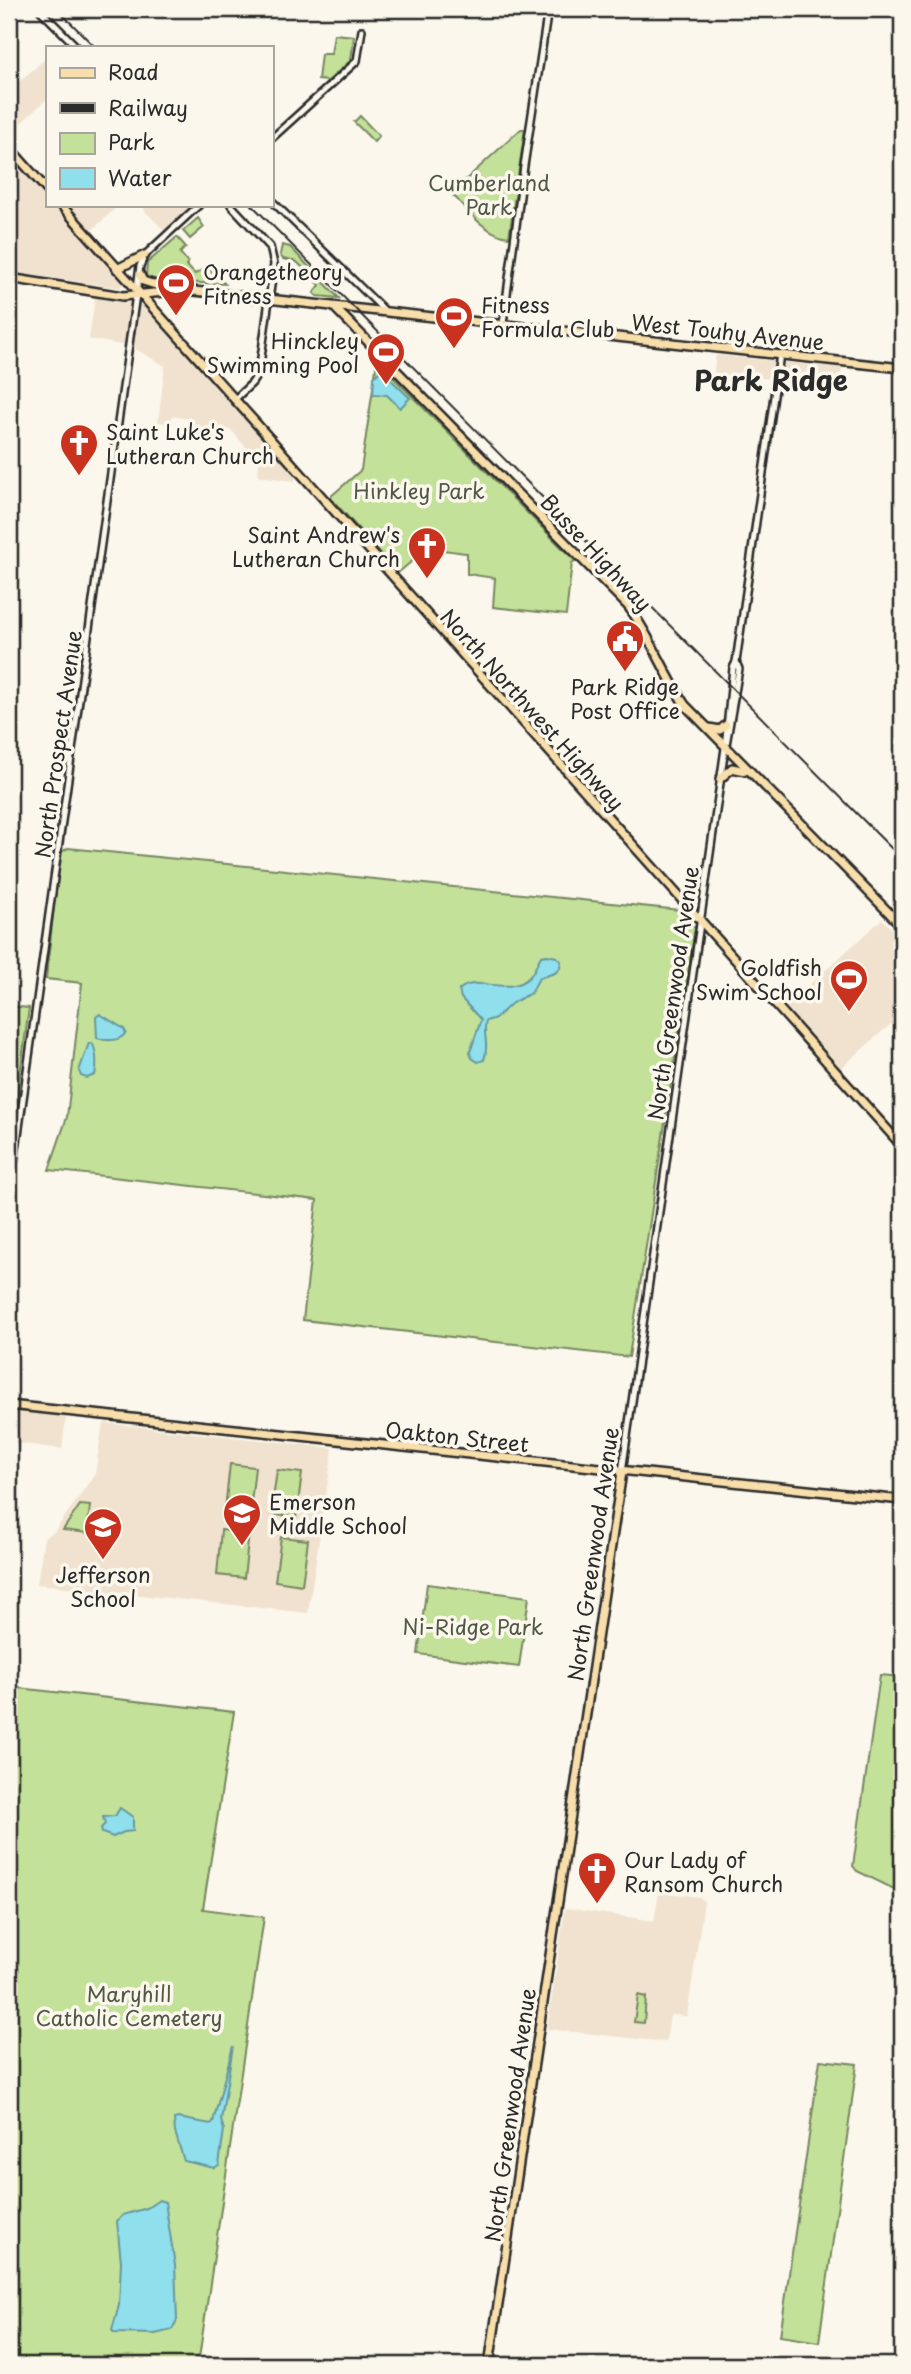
<svg xmlns="http://www.w3.org/2000/svg" width="911" height="2374" font-family="'Playpen Sans',sans-serif">
	<rect width="100%" height="100%" fill="#fbf7ec"/>
	<filter id="ink" filterUnits="userSpaceOnUse"><feTurbulence type="fractalNoise" baseFrequency=".0143" numOctaves="2"/><feDisplacementMap in="SourceGraphic" scale="14" xChannelSelector="R" yChannelSelector="G"/><feConvolveMatrix kernelMatrix="1 2 1 2 8 2 1 2 1" color-interpolation-filters="sRGB"/></filter>
	<g filter="url(#ink)">
		<g fill="#f0e2ce">
			<path d="M47,57v42l-38,35v-43z"/>
			<path d="M9,153l38,43v9h8l65,72 3,7 -3,4 -111,-16z"/>
			<path d="M66,205h53l-28,26z"/>
			<path d="M145,205h47l-27,26 -21,-21z"/>
			<path d="M95,298l49,7 152,171 -1,5 -37,-5 1,-14 -28,-32 -11,-1 -13,11 -18,-21 -17,-3 -2,7 -12,-1 7,-56 -33,-19 -43,-8z"/>
			<path d="M716,355l126,13 -3,28 -44,-8v-4l-16,-2v-2l-38,-5 -1,8 -27,-3z"/>
			<path d="M882,919l20,20v75l-63,56 -53,-64z"/>
			<path d="M9,1410l57,6 -4,33 -53,-7z"/>
			<path d="M105,1423l228,25 -25,165 -271,-29 7,-46 10,-6 41,-58 7,-45z"/>
			<path d="M659,1892l41,5 4,5 -17,114 -17,-1 -4,27 -119,-13 18,-121 89,13z"/>
		</g>
		<g fill="#c3e198" stroke="#778662" stroke-width="2">
			<path d="M334,34l20,2 -3,24 -23,21 -10,-1 3,-26h10z"/>
			<path d="M360,116l19,20 -5,6 -20,-20z"/>
			<path d="M521,129h4l-16,108c-24,-2 -42,-28 -58,-44z"/>
			<path d="M198,218l6,9 -14,12 -7,-8z"/>
			<path d="M177,237l9,10 -6,6 8,9 -2,3 9,9 12,-7 18,17 -76,-3 -3,-3 1,-15z"/>
			<path d="M282,245l8,2 49,51 -22,-2 -3,-3 6,-8 -23,-23 -14,-3 -3,-4z"/>
			<path d="M377,361l198,200 -3,2 -6,52 -73,-8 2,-29 -28,-4v-21c-42,-5 -37,-7 -69,20l-68,-76 31,-27z"/>
			<path d="M68,848l612,62 15,18 -66,429 -326,-37 14,-120 -268,-30 18,-53 15,-134 -36,-4 14,-126z"/>
			<path d="M9,1006l20,2 -20,149z"/>
			<path d="M230,1464l25,3 -5,45 -25,-3z"/>
			<path d="M277,1470l25,3 -6,45 -25,-4z"/>
			<path d="M80,1505l10,1 -3,27 -24,-3z"/>
			<path d="M221,1530l28,3 -5,45 -27,-3z"/>
			<path d="M281,1537l27,3 -6,45 -27,-4z"/>
			<path d="M427,1584l102,13 -10,70 -101,-13z"/>
			<path d="M880,1675l22,2v216l-45,-22 -4,-5z"/>
			<path d="M9,1687l225,25 -31,197 61,8 -66,448h-189z"/>
			<path d="M638,1995l8,2 -2,26 -10,-1z"/>
			<path d="M820,2060l37,4 -38,278 -39,-6z"/>
		</g>
		<g fill="#8fdfec" stroke="#67979f" stroke-width="2">
			<path d="M381,370l29,28 -10,10 -13,-13 -14,-1 1,-17z"/>
			<path d="M547,955l10,2 4,4 -1,7 -5,5 -16,5 -8,15 -19,10 -16,15 -10,3c-4,16 4,21 -2,39l-6,2 -6,-4 -2,-6 11,-32 -20,-22 -2,-8c16,-16 47,6 68,-11 8,-6 9,-15 14,-23z"/>
			<path d="M100,1014l24,15 2,4c-7,9 -19,8 -29,5l-1,-21z"/>
			<path d="M89,1043h3c5,7 5,24 3,32l-8,3 -6,-2 -2,-5z"/>
			<path d="M120,1808l13,9v14l-9,1 -11,5 -11,-4 -1,-5 4,-4 -2,-7 12,-1z"/>
			<path d="M233,2046l-12,74 3,10 -5,35 -5,3 -30,-7 -9,-29 -1,-13 4,-1 33,6 2,-2z"/>
			<path d="M159,2200l6,2 10,63 2,55 -5,10 -17,4 -41,-1 -2,-3 7,-25 2,-43 -4,-41 6,-6 24,-7z"/>
		</g>
		<g fill="none" stroke-linecap="round" stroke-linejoin="round">
			<defs>
				<g id="minor">
					<path d="M39,9l38,38"/>
					<path d="M271,139l86,-78 5,-31"/>
					<path d="M271,200l115,112"/>
					<path d="M231,205l39,42 4,17 -15,108 -7,11 -18,17"/>
					<path d="M503,324l21,-158 24,-157"/>
					<path d="M726,745l13,-76 -3,-7"/>
					<path d="M9,1199l131,-933 5,-11 54,-50"/>
					<path d="M622,1472l103,-724 8,-80 3,-6 44,-308"/>
				</g>
				<g id="major">
					<path d="M9,147l38,43"/>
					<path d="M61,205l841,941"/>
					<path d="M117,269l28,-14"/>
					<path d="M140,275l3,6 25,8"/>
					<path d="M9,278l114,18 62,-6 717,78"/>
					<path d="M334,307l294,299c23,31 36,67 57,99l217,221"/>
					<path d="M709,728l11,2 6,-5"/>
					<path d="M720,779l12,-11 13,3"/>
					<path d="M9,1405l893,95"/>
					<path d="M489,2365l133,-893"/>
				</g>
			</defs>
			<use href="#minor" stroke="#2b2b2b" stroke-width="10"/>
			<use href="#major" stroke="#2b2b2b" stroke-width="12"/>
			<use href="#minor" stroke="#fbf7ec" stroke-width="5"/>
			<use href="#major" stroke="#f8deab" stroke-width="7"/>
			<g stroke="#2b2b2b" stroke-width="2">
				<path d="M57,9l38,38"/>
				<path d="M252,205l650,654"/>
			</g>
		</g>
	</g>
	<defs>
		<symbol id="stadium-pin" viewBox="-11 -11 22 30"><path d="M0 17L-7.5 6A9.5 9.5 0 1 1 7.5 6Z" fill="#c8321e" stroke="#fbf7ec"/><path d="M0-5a6.5 5 0 1 0 0 10a6.5 5 0 1 0 0-10ZM-3.5-1.8h7v3.6h-7Z" fill="#fff"/></symbol>
		<symbol id="church-pin" viewBox="-11 -11 22 30"><path d="M0 17L-7.5 6A9.5 9.5 0 1 1 7.5 6Z" fill="#c8321e" stroke="#fbf7ec"/><path d="M-1.2-6h2.4v3.5h3.3v2.4h-3.3V6h-2.4V-.1h-3.3v-2.4h3.3Z" fill="#fff"/></symbol>
		<symbol id="civic-pin" viewBox="-11 -11 22 30"><path d="M0 17L-7.5 6A9.5 9.5 0 1 1 7.5 6Z" fill="#c8321e" stroke="#fbf7ec"/><path d="M-.6-6.5H3V-4.5H.6V-3L4-1V1h2V6H-6V1h2V-1L-.6-3ZM-1.2 2.5V6h2.4V2.5Z" fill="#fff"/></symbol>
		<symbol id="school-pin" viewBox="-11 -11 22 30"><path d="M0 17L-7.5 6A9.5 9.5 0 1 1 7.5 6Z" fill="#c8321e" stroke="#fbf7ec"/><path d="M0-5L7-2L0 1L-7-2ZM-4 1L0 2.5L4 1V4Q0 6-4 4Z" fill="#fff"/></symbol>
	</defs>
	<g fill-rule="evenodd">
		<use href="#stadium-pin" x="154" y="261" width="44" height="60"/>
		<use href="#stadium-pin" x="432" y="294" width="44" height="60"/>
		<use href="#stadium-pin" x="364" y="330" width="44" height="60"/>
		<use href="#church-pin" x="57" y="421" width="44" height="60"/>
		<use href="#church-pin" x="405" y="524" width="44" height="60"/>
		<use href="#civic-pin" x="603" y="617" width="44" height="60"/>
		<use href="#stadium-pin" x="827" y="957" width="44" height="60"/>
		<use href="#school-pin" x="220" y="1491" width="44" height="60"/>
		<use href="#school-pin" x="81" y="1505" width="44" height="60"/>
		<use href="#church-pin" x="575" y="1849" width="44" height="60"/>
	</g>
	<g text-anchor="middle" dominant-baseline="central" stroke-width="7" stroke-linejoin="round" paint-order="stroke">
		<g font-size="21" fill="#515846" stroke="#fbf7ec">
			<text x="489" y="182">Cumberland<tspan x="489" dy="24">Park</tspan></text>
			<text x="419" y="490">Hinkley Park</text>
			<text x="473" y="1626">Ni-Ridge Park</text>
			<text x="129" y="1993">Maryhill<tspan x="129" dy="24">Catholic Cemetery</tspan></text>
		</g>
		<g font-size="21" fill="#2b2b2b" stroke="#fbf7ec" text-anchor="start">
			<text x="203" y="271">Orangetheory<tspan x="203" dy="24">Fitness</tspan></text>
			<text x="481" y="304">Fitness<tspan x="481" dy="24">Formula Club</tspan></text>
			<text x="359" y="340" text-anchor="end">Hinckley<tspan x="359" dy="24">Swimming Pool</tspan></text>
			<text x="106" y="431">Saint Luke's<tspan x="106" dy="24">Lutheran Church</tspan></text>
			<text x="400" y="534" text-anchor="end">Saint Andrew's<tspan x="400" dy="24">Lutheran Church</tspan></text>
			<text x="625" y="686" text-anchor="middle">Park Ridge<tspan x="625" dy="24">Post Office</tspan></text>
			<text x="822" y="967" text-anchor="end">Goldfish<tspan x="822" dy="24">Swim School</tspan></text>
			<text x="269" y="1501">Emerson<tspan x="269" dy="24">Middle School</tspan></text>
			<text x="103" y="1574" text-anchor="middle">Jefferson<tspan x="103" dy="24">School</tspan></text>
			<text x="624" y="1859">Our Lady of<tspan x="624" dy="24">Ransom Church</tspan></text>
		</g>
		<g font-size="21" fill="#2b2b2b" stroke="#fbf7ec">
			<text transform="translate(728 331) rotate(6)">West Touhy Avenue</text>
			<text transform="translate(597 552) rotate(47)">Busse Highway</text>
			<text transform="translate(533 709) rotate(48)">North Northwest Highway</text>
			<text transform="translate(57 744) rotate(-82)">North Prospect Avenue</text>
			<text transform="translate(672 993) rotate(-82)">North Greenwood Avenue</text>
			<text transform="translate(457 1436) rotate(6)">Oakton Street</text>
			<text transform="translate(592 1554) rotate(-82)">North Greenwood Avenue</text>
			<text transform="translate(509 2115) rotate(-82)">North Greenwood Avenue</text>
		</g>
		<g font-size="28" font-weight="bold" fill="#2b2b2b" stroke="#fbf7ec">
			<text x="771" y="379">Park Ridge</text>
		</g>
	</g>
	<rect width="911" height="2374" fill="none" stroke="#fbf7ec" stroke-width="35"/>
	<rect x="18" y="18" width="876" height="2339" fill="none" stroke="#2b2b2b" stroke-width="2.5" filter="url(#ink)"/>
	<rect x="46" y="46" width="228" height="161" fill="#fbf7ec" stroke="#a8a59f" stroke-width="2"/>
	<rect x="60" y="68" width="35" height="10" fill="#f8deab" stroke="#a8a59f" stroke-width="2"/>
	<text x="108" y="80" font-size="21" fill="#2b2b2b">Road</text>
	<rect x="60" y="103" width="35" height="10" fill="#2b2b2b" stroke="#a8a59f" stroke-width="2"/>
	<text x="108" y="116" font-size="21" fill="#2b2b2b">Railway</text>
	<rect x="60" y="133" width="35" height="21" fill="#c3e198" stroke="#a8a59f" stroke-width="2"/>
	<text x="108" y="150" font-size="21" fill="#2b2b2b">Park</text>
	<rect x="60" y="168" width="35" height="21" fill="#8fdfec" stroke="#a8a59f" stroke-width="2"/>
	<text x="108" y="186" font-size="21" fill="#2b2b2b">Water</text>
</svg>
